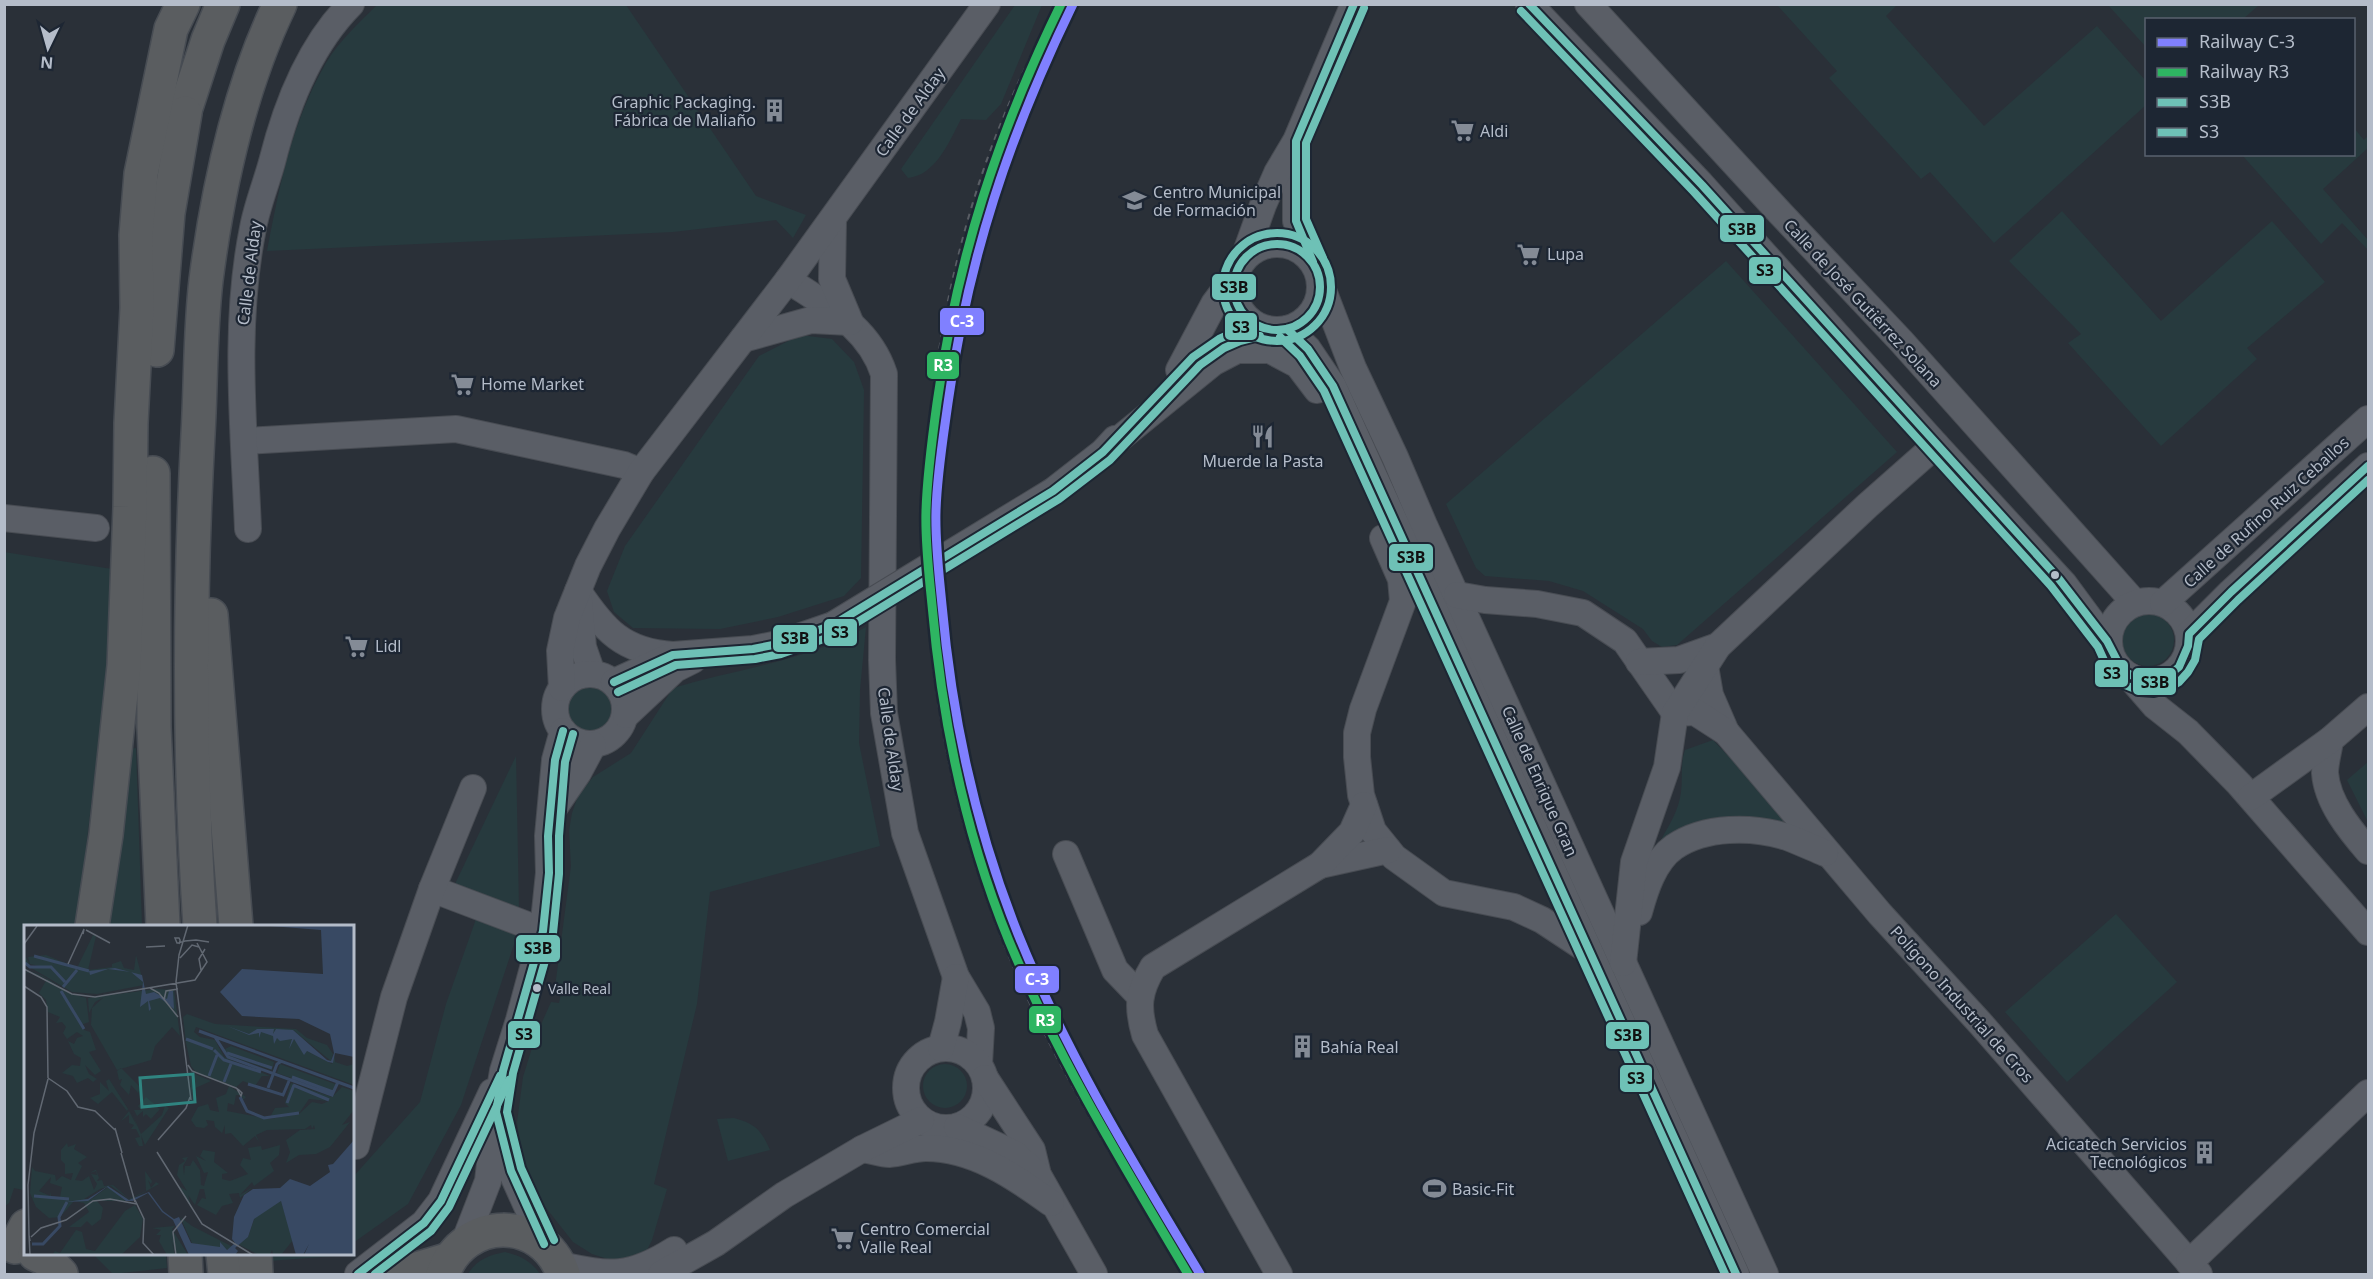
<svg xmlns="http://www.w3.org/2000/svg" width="2373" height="1279" font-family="'Noto Sans',sans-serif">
	<rect width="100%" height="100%" fill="#2a3038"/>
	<g fill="#273a3e">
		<path d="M377,5h249l130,191 50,19 -13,23 -17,-18 -103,12 -406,19c13,-67 24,-127 59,-188 12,-21 34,-41 51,-58z"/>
		<path d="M1015,5h27l-41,99 -15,16 -25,-1c-12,23 -25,56 -53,59l-7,-9z"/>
		<path d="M1777,5h120l-11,11 98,110 113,-100 49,55v24l-152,138 -64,-71 -9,7 -92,-101 8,-7z"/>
		<path d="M2108,5h151l-16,14 -97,1v27z"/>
		<path d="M2354,128l10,12 4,-4v12l-45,41 45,51v10l-26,-27 -21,21 -79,-89 112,-1z"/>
		<path d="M2062,211l99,110 111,-100 53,61 -78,66 10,11 -96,87 -93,-103 13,-9 -72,-73z"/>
		<path d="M1726,261l171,191 -220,193 -15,2 -10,-6 -9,-12 -60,-38 -34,-10 -64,-5 -9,-8 -30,-64z"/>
		<path d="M800,335l32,4 22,23 10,28 -3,188 -17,18 -66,21 -58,12 -87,-1 -19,-16 -7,-21 18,-45 134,-190z"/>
		<path d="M4,552l108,17 -7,117 -28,240h-51l-1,252 -2,12 -9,-2 -5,15 -4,3z"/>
		<circle cx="2148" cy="640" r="26"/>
		<path d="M866,627l-6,63 -1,53 21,103 -170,46 -13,112 -43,180 13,5 -15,51 -7,14 -31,7 -22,-7 -19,-12 -34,-43 -17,-40 -5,-37 6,-45 12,-39 16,-36 8,1 3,-14 -7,-2 16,-121 -2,-35 3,-18 6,-17 15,-19 38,-24 42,-65c63,-19 135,-27 193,-61z"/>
		<circle cx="589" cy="710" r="23"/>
		<path d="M1713,740l82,86 -131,18 -3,-4c8,-15 18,-30 20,-48 2,-14 -1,-29 4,-42z"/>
		<path d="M136,748l6,178h-32l19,-177z"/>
		<path d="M516,756l3,154 -64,-26z"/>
		<path d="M2368,762v60l-21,-42z"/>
		<path d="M2116,914l61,68 -110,100 -62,-70z"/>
		<path d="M476,919l41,16 -56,170 -53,99 -55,39v-66l67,-75 26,-98z"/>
		<circle cx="945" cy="1086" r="22"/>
		<path d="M734,1118c22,6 27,12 36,32l-42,11 -11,-42z"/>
		<path d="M505,1252c16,4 26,9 35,22h-72c8,-14 21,-19 37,-22z"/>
		<path d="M93,1254h73l1,14 -54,6z"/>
		<path d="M269,1254h69l-3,2 -66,5z"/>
	</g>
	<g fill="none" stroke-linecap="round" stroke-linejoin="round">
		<defs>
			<g id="minor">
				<path d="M1529,4l172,180 235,261 128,139 45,61"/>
				<path d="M1588,4l193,210 120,127 234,262"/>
				<path d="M1296,142v79l16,40"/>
				<circle cx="1277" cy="287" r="43"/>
				<path d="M1244,258l19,-53 14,-32 19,-32 58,-137"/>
				<path d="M788,280c39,26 81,47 96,94l-2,286 2,53 21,120 51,144 21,35 4,16 -2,36"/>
				<path d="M1321,285l32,83 42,89 29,68 341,749"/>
				<path d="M1287,329l21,20 25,37 403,888"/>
				<path d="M743,339l68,-19 39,2 -18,-43 1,-59"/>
				<path d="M1179,370l35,-66 21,-28"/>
				<path d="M245,441l211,-12 168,36 17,7"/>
				<path d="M1103,452l111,-90 23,-12h33l28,15 19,25"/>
				<path d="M1053,491l50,-39 12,-13"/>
				<path d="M4,518l92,10"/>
				<path d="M248,529c-4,-100 -15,-203 5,-301 4,-22 13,-44 19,-66 14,-56 37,-116 79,-158"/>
				<path d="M1383,538l18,41 2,22 -40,108 -6,24v24l4,38 12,36 21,26 50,36 70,14 28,13 47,31"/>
				<path d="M578,591c26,39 45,61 95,64"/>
				<path d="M1457,595l28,5 52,4 46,9 42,28 50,72"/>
				<path d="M579,600l4,47 9,26"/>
				<circle cx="2149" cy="641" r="40"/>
				<path d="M2163,603l205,-184"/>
				<path d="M2189,634l42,-42 137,-126"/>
				<path d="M1639,662l40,-2 39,-14"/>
				<path d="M1705,666l5,29 16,37"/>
				<circle cx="590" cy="709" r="35"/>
				<path d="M2129,676l26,30 33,26 51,52 129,148"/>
				<path d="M614,682l59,-27 80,-6 25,-5 55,-19"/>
				<path d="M562,688l-2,-37 7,-33 21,-52 19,-37 34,-57 147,-192 199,-276"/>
				<path d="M1675,713l20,-1 31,20 154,182 100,109 219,251"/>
				<path d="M626,715l49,-46 18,-9"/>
				<path d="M2330,740c-1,10 -5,22 -5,33 2,29 25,57 43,78"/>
				<path d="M2251,797l79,-57 38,-33"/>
				<path d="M552,811l26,-38 15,-28"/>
				<path d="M1066,854l49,116 25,26"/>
				<path d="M1320,865l68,-15"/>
				<path d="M432,889l111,42"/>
				<path d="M1639,912c6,-22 15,-51 35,-65 31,-21 78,-21 113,-10 13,5 26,11 38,16"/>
				<path d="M1623,963l11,-101 33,-95 8,-54 43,-67 149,-140 69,-61"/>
				<circle cx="946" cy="1088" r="40"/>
				<path d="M941,1048l7,-26 8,-45"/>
				<path d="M985,1078l47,72 6,25 56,99"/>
				<path d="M957,1127l58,27 23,21"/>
				<path d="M501,1133l10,38 33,73"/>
				<path d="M356,1146l38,-149 38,-108 41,-101"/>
				<path d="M862,1149c9,1 19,5 27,5 13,-1 24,-6 37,-6 47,0 88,28 125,55"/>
				<path d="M464,1243l24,-62 8,-69 7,-41 16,-51 24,-89 6,-58 -1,-37 7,-76 8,-29"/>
				<path d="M2189,1263l179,-170"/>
				<path d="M560,1265c50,11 70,13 114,-15"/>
				<path d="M358,1274l66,-51 17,-22 51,-109"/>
				<path d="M661,1274l55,-31 68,-48 78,-46 59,-29"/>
				<path d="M1279,1274l-134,-239c-8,-28 -7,-43 8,-68l167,-102 32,-33 12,-27"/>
			</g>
			<g id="highway">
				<path d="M178,132l30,-92 15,-36"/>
				<path d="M157,350l11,-137 17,-100"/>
				<path d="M153,473l1,254 9,199"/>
				<path d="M211,615l25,311"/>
				<path d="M92,926l14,-91 18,-169 6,-159 1,-84 6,-115 -1,-73 5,-61 30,-145 12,-25"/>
				<path d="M200,926c-11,-164 -11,-328 -2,-492 3,-51 2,-103 8,-154 12,-93 33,-191 74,-276"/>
				<path d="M15,1247l11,-21"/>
				<path d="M35,1254l11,5 15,15"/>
				<path d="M185,1254l1,20"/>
				<path d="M223,1254l2,20"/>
				<path d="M255,1254l1,20"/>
				<path d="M400,1274l50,-15"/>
				<path d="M443,1274c21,-58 99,-59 120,0"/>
			</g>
		</defs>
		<use href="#minor" stroke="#484c53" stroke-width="28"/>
		<use href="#highway" stroke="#474c53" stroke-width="36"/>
		<use href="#minor" stroke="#5a5e66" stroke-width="26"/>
		<use href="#highway" stroke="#5a5d60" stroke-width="33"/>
		<path stroke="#595d64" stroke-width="4.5" stroke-dasharray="6 6" stroke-linecap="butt" d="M1058,4c-30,58 -58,118 -78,180 -79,244 -71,519 24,757 46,116 117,226 179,333"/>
		<defs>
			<path id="minor-bridge" d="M833,625l220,-134"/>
		</defs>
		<use href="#minor-bridge" stroke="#484c53" stroke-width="28" stroke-linecap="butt"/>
		<use href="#minor-bridge" stroke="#5a5e66" stroke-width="26"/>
		<defs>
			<g id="bus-1">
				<path d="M1529,4l173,181 357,394 48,62 15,29 20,11 12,1 10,-3 15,-12 9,-21 1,-12 42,-42 137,-126"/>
				<circle cx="1277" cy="287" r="43"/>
				<path d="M1313,262l-17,-41v-80l58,-137"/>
				<path d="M1287,329l21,20 25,37 403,888"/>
				<path d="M614,682l59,-27 80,-6 25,-5 55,-19 220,-134 50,-39 90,-95 26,-18 18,-8 21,-5"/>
				<path d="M544,1244l-33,-73 -15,-59 7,-41 40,-140 6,-58 -1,-37 7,-76 8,-29"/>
				<path d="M358,1274l66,-51 17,-22 59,-125"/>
			</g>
			<g id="bus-2">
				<path d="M1521,11l173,181 357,394 47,61 9,20 8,11 10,7 15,6 14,1 13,-3 12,-7 9,-10 7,-12 4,-21 39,-39 130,-120"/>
				<circle cx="1277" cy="287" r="54"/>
				<path d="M1323,258l-17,-39v-76l58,-135"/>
				<path d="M1280,337l20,19 24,35 401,883"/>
				<path d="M618,692l58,-27 79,-6 26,-5 57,-20 221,-135 51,-39 90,-95 24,-17 16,-7 20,-5"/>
				<path d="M554,1240l-33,-72 -14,-56 6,-39 40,-140 6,-59v-38l6,-74 8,-28"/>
				<path d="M375,1274l56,-43 18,-24 60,-127"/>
			</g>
		</defs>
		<use href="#bus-1" stroke="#1d2633" stroke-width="12"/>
		<use href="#bus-2" stroke="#1d2633" stroke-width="12"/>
		<use href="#bus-1" stroke="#6ec1b6" stroke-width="8"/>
		<use href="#bus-2" stroke="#6ec1b6" stroke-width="8"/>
		<defs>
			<path id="rail-1" d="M1073,4c-64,132 -105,254 -125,399 -5,36 -11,72 -12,108 -1,31 3,63 6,94 10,113 34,224 76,329 48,119 116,230 182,340"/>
			<path id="rail-2" d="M1061,4c-64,131 -104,255 -124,399 -5,36 -10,72 -11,108 -1,32 3,63 6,94 10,115 33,229 77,336 49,117 115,225 179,333"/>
		</defs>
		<use href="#rail-1" stroke="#1d2633" stroke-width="14"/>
		<use href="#rail-2" stroke="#1d2633" stroke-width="14"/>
		<use href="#rail-1" stroke="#8080ff" stroke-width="9"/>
		<use href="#rail-2" stroke="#2eb562" stroke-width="9"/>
	</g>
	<defs>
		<symbol id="building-bare" viewBox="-9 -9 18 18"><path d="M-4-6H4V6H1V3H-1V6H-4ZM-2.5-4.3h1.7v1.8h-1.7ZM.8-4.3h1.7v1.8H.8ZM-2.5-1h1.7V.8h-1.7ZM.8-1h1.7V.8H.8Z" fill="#848b96" stroke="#1d2633" stroke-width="2.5" paint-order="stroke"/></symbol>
		<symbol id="supermarket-bare" viewBox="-9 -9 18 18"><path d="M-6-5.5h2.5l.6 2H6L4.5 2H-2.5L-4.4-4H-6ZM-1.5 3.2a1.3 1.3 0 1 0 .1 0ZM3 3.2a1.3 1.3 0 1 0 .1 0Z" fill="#848b96" stroke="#1d2633" stroke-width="2.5" paint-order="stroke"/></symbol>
		<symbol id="school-bare" viewBox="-9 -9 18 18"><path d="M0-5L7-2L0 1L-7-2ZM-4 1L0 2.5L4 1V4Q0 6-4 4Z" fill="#848b96" stroke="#1d2633" stroke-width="2.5" paint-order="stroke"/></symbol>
		<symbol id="restaurant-bare" viewBox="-9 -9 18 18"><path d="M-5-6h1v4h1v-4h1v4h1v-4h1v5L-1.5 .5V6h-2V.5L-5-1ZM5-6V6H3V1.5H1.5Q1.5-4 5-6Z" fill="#848b96" stroke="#1d2633" stroke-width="2.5" paint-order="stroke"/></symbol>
		<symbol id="stadium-bare" viewBox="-9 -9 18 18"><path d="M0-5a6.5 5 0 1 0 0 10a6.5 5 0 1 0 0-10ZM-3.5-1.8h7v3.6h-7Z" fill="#848b96" stroke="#1d2633" stroke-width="2.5" paint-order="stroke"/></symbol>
	</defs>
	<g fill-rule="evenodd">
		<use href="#building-bare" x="758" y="94" width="33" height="33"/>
		<use href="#supermarket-bare" x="1446" y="114" width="33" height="33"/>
		<use href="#school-bare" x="1118" y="184" width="33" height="33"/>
		<use href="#supermarket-bare" x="1512" y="238" width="33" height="33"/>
		<use href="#supermarket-bare" x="446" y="368" width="33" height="33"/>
		<use href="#restaurant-bare" x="1246" y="420" width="33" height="33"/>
		<use href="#supermarket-bare" x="340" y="630" width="33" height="33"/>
		<use href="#building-bare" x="1286" y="1030" width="33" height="33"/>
		<use href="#building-bare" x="2188" y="1136" width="33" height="33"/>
		<use href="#stadium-bare" x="1418" y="1172" width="33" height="33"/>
		<use href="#supermarket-bare" x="826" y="1222" width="33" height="33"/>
	</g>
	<g fill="#b4bcc9" stroke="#1d2633" stroke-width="2">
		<circle cx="2055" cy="575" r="5"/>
		<circle cx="537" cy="988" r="5"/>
	</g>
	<g text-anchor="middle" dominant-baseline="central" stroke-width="4.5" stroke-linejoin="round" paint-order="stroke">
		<g font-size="14" fill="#b4bcc9" stroke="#1d2633" text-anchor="start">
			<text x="548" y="988">Valle Real</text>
		</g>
		<g font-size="16" fill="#b4bcc9" stroke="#1d2633" text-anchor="start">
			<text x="756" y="102" text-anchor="end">Graphic Packaging.<tspan x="756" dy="18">Fábrica de Maliaño</tspan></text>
			<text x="1480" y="131">Aldi</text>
			<text x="1153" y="192">Centro Municipal<tspan x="1153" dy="18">de Formación</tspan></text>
			<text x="1547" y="254">Lupa</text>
			<text x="481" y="384">Home Market</text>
			<text x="1263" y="461" text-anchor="middle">Muerde la Pasta</text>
			<text x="375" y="646">Lidl</text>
			<text x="1320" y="1047">Bahía Real</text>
			<text x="2187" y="1144" text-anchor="end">Acicatech Servicios<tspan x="2187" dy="18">Tecnológicos</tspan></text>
			<text x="1452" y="1189">Basic-Fit</text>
			<text x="860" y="1229">Centro Comercial<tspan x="860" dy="18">Valle Real</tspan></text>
		</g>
		<g font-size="16" fill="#b4bcc9" stroke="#1d2633">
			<text transform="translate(910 112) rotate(-54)">Calle de Alday</text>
			<text transform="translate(249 273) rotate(-83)">Calle de Alday</text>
			<text transform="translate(1863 303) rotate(47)">Calle de José Gutiérrez Solana</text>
			<text transform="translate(2266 512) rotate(-42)">Calle de Rufino Ruiz Ceballos</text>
			<text transform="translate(891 739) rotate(82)">Calle de Alday</text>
			<text transform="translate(1540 781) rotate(66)">Calle de Enrique Gran</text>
			<text transform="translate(1962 1004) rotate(48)">Polígono Industrial de Cros</text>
		</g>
	</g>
	<g transform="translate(24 925)">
		<rect width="330" height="330" fill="#2a3038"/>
		<path d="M69,10l3,1 -8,34 24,-3v-3l9,-3 3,7 10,2 2,-15 8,30 -47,9 -25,-2 -44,-26 -4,-5 2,-4 4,9 13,1 -13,-3 -2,-7 18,-2 31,13zM5,46l14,5 5,3 19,13 19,6 3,24 -6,2 1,6 6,2 6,18 -7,2 12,19 -6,4 -10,-10 4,9 8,5 -4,3 -5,-4 -11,5 -4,-7 -11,-3 10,-8 8,1 1,-8 -7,-4 -6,-13 6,3 3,-6 6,-2 -6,-4 -10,7 -4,-6 3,-6 -4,-5 -6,1 4,-6 -12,-5 -2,-12 -7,-7 8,-14 -17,-7 -6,2zM132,64l18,1 6,46 -8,-9 -17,19 -4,14 -34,10 -26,-45 1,-17 12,-11 -9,5 -6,11 -1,-15zM163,89l28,10 81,5 11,9 20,7 6,9 -2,7 -38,-31h-17l-3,7 21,2 7,9 31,16 3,-8v6l12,4 7,-2v21l-158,-58 -2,5 6,5 15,3 9,17 46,19h-8l-7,10 -12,-5 -7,6 -40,-15 -5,-6 -5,-23 -3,-26zM207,121l43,16 -2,8 -46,-15 -1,-6zM256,139l55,20 -1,8 -57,-19zM97,143l20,20 -3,5 -7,-8 -2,10 -9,-10 2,-6 -3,1 -2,-9zM166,149h5l16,7 -20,9zM85,154l19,30 -1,2 -15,-19 -14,12 -8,-6 10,-4v-12l9,9 -3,-10zM267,158l41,14 10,-10 12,4v19l-12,15 8,-3 -20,25 -14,7 -17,1 -13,8 4,-11 -4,-12 14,-10 15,-1 -1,-4 -2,4 -1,-4 -6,4 -38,1 -11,5 3,7 -4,-6 -12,10 -12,-13 -6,1v-9l-3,8 -7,-6 -1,-6 -8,-1 2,5 -4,3 -8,-1 -5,-7 7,-13 10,-3 2,6 9,2 -3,-14 10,-4 3,-8 17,11 -3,3 -2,-5h-5l-2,10 -6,-2 -1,8 42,8 30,-5 13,-12 10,2 7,-3 -20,-2 -9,13 -30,5 5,-9 14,-1 -4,-4zM122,172l14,12 -9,10 -5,-5 -3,3v-6l-6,5 -3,-6h7l-3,-4zM141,181l4,2 -24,37 -4,-10 2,11h-4l-4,-8 5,-1 -4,-8h-5l3,-4 -5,-2v-8l-8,6 8,-10 8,15 -6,-15 10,23 21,-19zM43,218l1,4 8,-3 -2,5 13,8 -9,6 4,3 -7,14 7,1 7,-5 5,14 3,-6 -6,-10 6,1 -1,-4 -6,2 5,-3h1l3,8 -2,3 5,-1 2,6 9,-1 16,14 17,-8 -1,-20 7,10 -1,3 -3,-4 3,8 5,-6 3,2 -29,16 -19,-14 -11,3 -16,10 6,1 18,-13 18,14h-29l6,7 -2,11 -9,7 -5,-5 -6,6h-12l20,-15 -5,-9 -10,-2 -14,16 -11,1 -13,-11 -6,-14 2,-26 3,4 20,4 1,6 6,-5 9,4 2,-7 -8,1v-10l-4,-4v-10zM27,252l-1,6 12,4 -2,10h-9v-5l-1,4 -11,-5zM256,220l-1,10 -9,8 4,8 -20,15 -2,-4 -12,13 13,-8 -13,11 -1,-5 -10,1 4,9 -11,3 -6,9 -19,-10 5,-7 4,1 -2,-10h-4l-5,16 -7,-10 4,14 -15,-24 10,6 -10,-16 2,-10 6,-4 -3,-3 6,-1 -5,9 1,9 1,-9h5l3,-6 7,10 1,15 3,1 4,-14 -4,1 -8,-17 10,5 -6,-5 3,-6 12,2 -1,10 14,11 -6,1v5l8,2 18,-7 -8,-9 3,-7 8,2 -3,-12 13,-2 1,4zM257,276l12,39 -12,15 -8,-1 -1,-4 -2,5h-11l-21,-11 10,-7 7,-20zM111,280l8,14 -3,18 -19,18h-69l3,-4 5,2 16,-23 6,2 4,17 9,2 30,-40zM156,292l12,9 41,21 -7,3 -34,-7zM151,301l-3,3 16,26h-12l-5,-16 4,16h-8l-8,-14 2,-6h-5l5,-5 -9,-2z" fill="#273a3e" fill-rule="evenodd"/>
		<path d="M234,0h96v132l-19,-4 -2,10 -5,-1 -21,-11 -3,4 -10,-16 -5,10 3,-10 -12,2 -3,-3 -3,6 -1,-8 -12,-4 -2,6v-5l-10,2 -22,-9 22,8 8,-5h17l-1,5 3,-5 17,1 34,30 4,1 3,-8 -4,-19 -31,-15 -57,-3 -22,-24 22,-23 81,5 -2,-44zM91,43l27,7 4,19 8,-2 13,7 2,-8h4l1,18 -14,-11 -11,3 2,8 -2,2 -1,-10 -8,6 3,-25 -12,-10 -23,-3 -18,6 -1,-4zM330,215l-1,115h-49l5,-11 -6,11h-7l-15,-54 -27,18 -6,18 -13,11 3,3 -3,4h-46l-16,-35 -11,-8 -14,-19 -15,8h-7l-19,-14 -19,14 -23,1 23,-3 20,-13 21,14 20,-8 14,19 11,8 5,-2 12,26 29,4v-5l7,8 8,-7 -3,-4 2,-22 10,-22 9,-6 27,-1 10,-9 20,7 20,-14 -2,-7 5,-1z" fill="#384963"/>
		<path fill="none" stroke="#384963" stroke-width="3" d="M10,31l55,15M1,38l5,4h21l14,15M39,62l14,-17M37,66l23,38M175,106l155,57M191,112l13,20 104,38 6,-13M162,114l27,10M190,125l10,10 37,12M203,128l45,15M185,151l8,-21M268,152l41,15M200,157l7,-18M224,159l35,11 6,-14M269,160l36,15M244,163l9,-24 5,-3M216,172l7,14 17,7 35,-5M263,178l7,-18M10,271l35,3M8,319h11l17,-18 -1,-9 8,-15"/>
		<path fill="none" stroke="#616872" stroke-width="1.5" d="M164,0l-9,30 -3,27 15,118M62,5l24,13M0,19l13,-18M155,19l1,-3v-1l-1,-2h-4l2,5h2l2,-1h1l3,-1 11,-1 13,2M122,22l19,-1M156,33l12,-13 7,2M44,39l16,-35 -1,5M0,44l48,25 23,3 100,-17 12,-18 -10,-19M177,45l-2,-11 6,-10M0,61l17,11 6,10 1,71M126,63l9,5 19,24M140,75l2,-9 12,-2M164,140l4,6 44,17 3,2 3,3 -1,3 -4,-7M24,153l19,13 11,16 17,4 20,19M91,203l7,25M134,215l28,-32 4,-11M133,227l45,72 51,31M97,228l14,49M111,275l9,19 -1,24 11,12M5,310l-1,-50 6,-52 14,-54M7,312l10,-9 25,-8 27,-19 17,-2 27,5M6,316l-1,-6 1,20M152,330l-3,-23 13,-16"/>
		<path fill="#308480" fill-opacity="0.15" stroke="#308480" stroke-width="3" d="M169,149l2,28 -53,5 -2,-29z"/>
		<rect width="330" height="330" fill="none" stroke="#b4bcc9" stroke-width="3"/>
	</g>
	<g stroke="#1d2633" stroke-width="2">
		<rect x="1719" y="214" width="46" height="29" rx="6" fill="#6ec1b6"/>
		<rect x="1748" y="256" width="34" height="29" rx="6" fill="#6ec1b6"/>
		<rect x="1211" y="273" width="46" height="28" rx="6" fill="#6ec1b6"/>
		<rect x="939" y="307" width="46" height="29" rx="6" fill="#8080ff"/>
		<rect x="1224" y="312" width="34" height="29" rx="6" fill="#6ec1b6"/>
		<rect x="926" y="351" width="34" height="29" rx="6" fill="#2eb562"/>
		<rect x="1388" y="543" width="46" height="29" rx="6" fill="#6ec1b6"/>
		<rect x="823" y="618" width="35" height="29" rx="6" fill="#6ec1b6"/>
		<rect x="772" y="624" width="46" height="29" rx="6" fill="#6ec1b6"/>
		<rect x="2094" y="659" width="35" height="29" rx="6" fill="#6ec1b6"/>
		<rect x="2132" y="667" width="45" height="29" rx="6" fill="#6ec1b6"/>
		<rect x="515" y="934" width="46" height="29" rx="6" fill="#6ec1b6"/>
		<rect x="1014" y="965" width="46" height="29" rx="6" fill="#8080ff"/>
		<rect x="1028" y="1005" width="34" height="29" rx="6" fill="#2eb562"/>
		<rect x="507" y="1020" width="34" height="29" rx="6" fill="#6ec1b6"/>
		<rect x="1605" y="1021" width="45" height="29" rx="6" fill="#6ec1b6"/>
		<rect x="1619" y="1064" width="34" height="29" rx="6" fill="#6ec1b6"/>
	</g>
	<g font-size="16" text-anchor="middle" font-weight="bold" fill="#fff">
		<text x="962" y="327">C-3</text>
		<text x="943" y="371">R3</text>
		<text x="1037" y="985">C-3</text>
		<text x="1045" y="1026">R3</text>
	</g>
	<g font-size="16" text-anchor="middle" font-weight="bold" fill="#111">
		<text x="1742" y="235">S3B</text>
		<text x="1765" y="276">S3</text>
		<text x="1234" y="293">S3B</text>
		<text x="1241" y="333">S3</text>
		<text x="1411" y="563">S3B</text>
		<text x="840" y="638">S3</text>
		<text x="795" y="644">S3B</text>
		<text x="2112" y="679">S3</text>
		<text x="2155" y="688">S3B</text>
		<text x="538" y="954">S3B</text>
		<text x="524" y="1040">S3</text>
		<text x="1628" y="1041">S3B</text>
		<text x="1636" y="1084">S3</text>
	</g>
	<rect width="2373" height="1279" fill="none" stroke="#b4bcc9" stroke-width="12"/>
	<rect x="2145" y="18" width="210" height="138" fill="#1d2633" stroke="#59626f" stroke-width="1.5"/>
	<rect x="2157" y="38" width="30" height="9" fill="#8080ff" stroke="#59626f" stroke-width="1.5"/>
	<text x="2199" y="48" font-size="18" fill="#b4bcc9">Railway C-3</text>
	<rect x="2157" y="68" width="30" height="9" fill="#2eb562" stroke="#59626f" stroke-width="1.5"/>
	<text x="2199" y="78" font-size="18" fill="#b4bcc9">Railway R3</text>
	<rect x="2157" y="98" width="30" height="9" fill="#6ec1b6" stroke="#59626f" stroke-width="1.5"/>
	<text x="2199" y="108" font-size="18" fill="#b4bcc9">S3B</text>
	<rect x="2157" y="128" width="30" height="9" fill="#6ec1b6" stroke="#59626f" stroke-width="1.5"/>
	<text x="2199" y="138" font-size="18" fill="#b4bcc9">S3</text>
	<g transform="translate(48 48) rotate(185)" stroke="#1d2633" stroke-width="4.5" paint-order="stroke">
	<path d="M0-4.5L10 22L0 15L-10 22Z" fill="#b4bcc9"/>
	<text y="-9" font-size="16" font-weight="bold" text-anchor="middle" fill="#b4bcc9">N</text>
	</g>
</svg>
